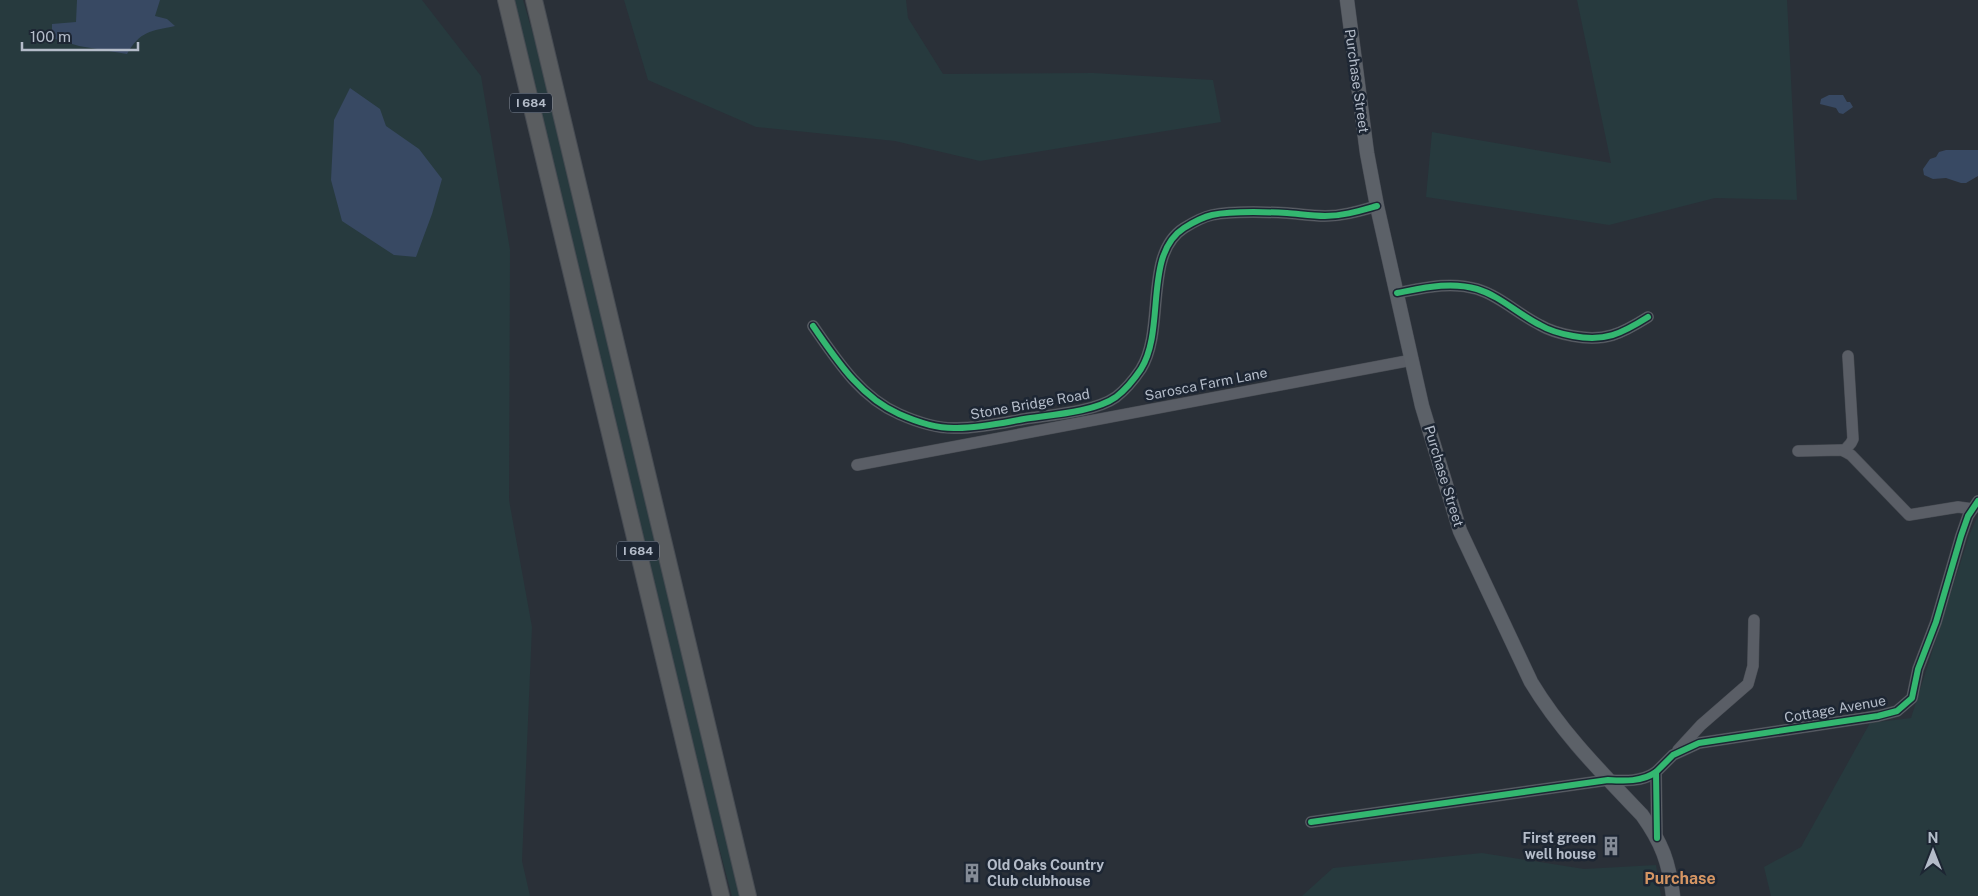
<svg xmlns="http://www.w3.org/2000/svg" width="1978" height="896" font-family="'Public Sans',sans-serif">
	<rect width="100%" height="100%" fill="#2a3038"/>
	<g fill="#273a3e">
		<path d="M0,0h422l59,76 29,174 -1,250 23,127 -10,234 8,35h-530z"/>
		<path d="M514,0h9l17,58 200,838h-8l-28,-105z"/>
		<path d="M624,0h282l2,18 35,56 150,-1 120,7 8,42 -241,39 -85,-20 -139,-14 -108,-47z"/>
		<path d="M1577,0h210l10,200 -82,-2 -106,27 -183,-28 6,-65 179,31z"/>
		<path d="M1978,515v381h-207l-7,-29 37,-20 69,-124 41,-5 58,-182z"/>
		<path d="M1482,853l102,16 72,-4 5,31h-359l31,-28z"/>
	</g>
	<g fill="#384963">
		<path d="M77,0h83l-5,16 12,3 8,7c-24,5 -35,5 -48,28l-48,-8 -27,-8v-14l24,-2z"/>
		<path d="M350,88l30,21 6,17 33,23 23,30 -10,35 -16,43 -22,-2 -52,-34 -11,-41 3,-60z"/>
		<path d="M1829,95h14l4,7h3l3,5 -10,7 -4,-1 -3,-5 -16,-4 1,-5z"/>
		<path d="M1946,150h32v26l-12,7h-5l-15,-5 -13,1 -9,-4 -1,-6 7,-10 6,-2 3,-5z"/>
	</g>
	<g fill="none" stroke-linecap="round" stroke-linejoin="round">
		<defs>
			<g id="minor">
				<path d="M1397,293c26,-5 53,-12 80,-4 23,7 41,25 63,36 10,6 22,9 33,11 32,6 48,-2 75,-19"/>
				<path d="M813,326c23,33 47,71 86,88 18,8 38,15 58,14 23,0 45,-5 67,-9 26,-4 71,-7 92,-22 9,-7 19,-19 25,-28 25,-40 2,-115 43,-141 8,-5 19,-11 28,-13 20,-4 54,-3 75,-2 13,1 25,3 38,3 18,0 34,-5 52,-10"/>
				<path d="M1798,451l44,-1 9,5 58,60 49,-8 15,2"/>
				<path d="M1844,451l7,-8 2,-4 -5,-83"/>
				<path d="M857,465l555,-105"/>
				<path d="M1678,750l23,-25 47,-41 5,-18 1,-46"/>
				<path d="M1311,822l297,-42c16,1 34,2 48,-8"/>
				<path d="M1657,838l-1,-66 17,-17 26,-12 179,-27 19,-5 15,-13 6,-29 18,-47 25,-86 7,-20 10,-15"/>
			</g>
			<path id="major" d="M1347,0l20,153 10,53 45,200 38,125 71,151c30,50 71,91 111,133 20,28 27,47 31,81"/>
			<g id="highway">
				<path d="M506,0l215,896"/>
				<path d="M534,0l214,896"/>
			</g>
		</defs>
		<use href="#minor" stroke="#484c53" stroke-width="12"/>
		<use href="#major" stroke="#484c55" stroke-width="15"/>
		<use href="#highway" stroke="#474c53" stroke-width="18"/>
		<use href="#minor" stroke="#5a5e66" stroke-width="11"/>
		<use href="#major" stroke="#5c6168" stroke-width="14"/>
		<use href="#highway" stroke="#5a5d60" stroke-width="16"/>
		<defs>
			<g id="cycleway">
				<path d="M1397,293c26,-5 53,-12 80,-4 23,7 41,25 63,36 10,6 22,9 33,11 32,6 48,-2 75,-19"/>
				<path d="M813,326c23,33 47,71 86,88 18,8 38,15 58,14 23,0 45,-5 67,-9 26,-4 71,-7 92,-22 9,-7 19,-19 25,-28 25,-40 2,-115 43,-141 8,-5 19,-11 28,-13 20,-4 54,-3 75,-2 13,1 25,3 38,3 18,0 34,-5 52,-10"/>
				<path d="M1311,822l297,-42c16,1 34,2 48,-8"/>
				<path d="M1657,838l-1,-66 17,-17 26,-12 179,-27 19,-5 15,-13 6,-29 18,-47 25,-86 7,-20 10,-15"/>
			</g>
		</defs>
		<use href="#cycleway" stroke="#1d2633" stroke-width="9"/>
		<use href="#cycleway" stroke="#33b770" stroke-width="6"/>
	</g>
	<defs>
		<symbol id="building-bare" viewBox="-9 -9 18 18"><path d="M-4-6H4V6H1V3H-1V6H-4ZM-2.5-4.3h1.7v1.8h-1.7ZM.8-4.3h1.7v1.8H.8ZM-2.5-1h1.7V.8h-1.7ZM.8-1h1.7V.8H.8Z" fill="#848b96" stroke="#1d2633" stroke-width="2.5" paint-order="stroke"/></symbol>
	</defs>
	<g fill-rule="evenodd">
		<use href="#building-bare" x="1597" y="832" width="28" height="28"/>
		<use href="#building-bare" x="958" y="859" width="28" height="28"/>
	</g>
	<g text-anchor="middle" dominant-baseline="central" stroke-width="5" stroke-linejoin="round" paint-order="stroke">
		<g fill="#1d2633" stroke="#878f9c" stroke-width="1">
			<rect x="510" y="93.5" width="42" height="19" rx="4"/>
			<rect x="617" y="541.5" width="42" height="19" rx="4"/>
		</g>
		<g font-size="12" font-weight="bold" fill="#b4bcc9">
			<text x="531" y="103">I 684</text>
			<text x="638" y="551">I 684</text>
		</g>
		<g font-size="14" fill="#b4bcc9" stroke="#1d2633">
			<text transform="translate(1357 81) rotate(82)">Purchase Street</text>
			<text transform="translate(1206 384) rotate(-11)">Sarosca Farm Lane</text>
			<text transform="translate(1030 404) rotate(-10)">Stone Bridge Road</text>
			<text transform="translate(1444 476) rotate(73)">Purchase Street</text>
			<text transform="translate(1835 709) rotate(-10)">Cottage Avenue</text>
		</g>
		<g font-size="14" font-weight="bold" fill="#b4bcc9" stroke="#1d2633" text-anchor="end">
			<text x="1596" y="838">First green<tspan x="1596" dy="16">well house</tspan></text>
			<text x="987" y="865" text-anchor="start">Old Oaks Country<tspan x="987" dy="16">Club clubhouse</tspan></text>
		</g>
		<g font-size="16" font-weight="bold" fill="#d59563" stroke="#1d2633">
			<text x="1680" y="878">Purchase</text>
		</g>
	</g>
	<g transform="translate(1933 851)" stroke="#1d2633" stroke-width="4" paint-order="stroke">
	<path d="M0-4L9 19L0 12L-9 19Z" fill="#b4bcc9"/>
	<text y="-8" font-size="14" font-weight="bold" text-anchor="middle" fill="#b4bcc9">N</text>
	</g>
	<path d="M22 42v8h116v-8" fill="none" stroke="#b4bcc9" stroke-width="2.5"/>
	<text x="30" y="42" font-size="15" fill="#b4bcc9" stroke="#1d2633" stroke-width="4" paint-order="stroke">100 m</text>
</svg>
